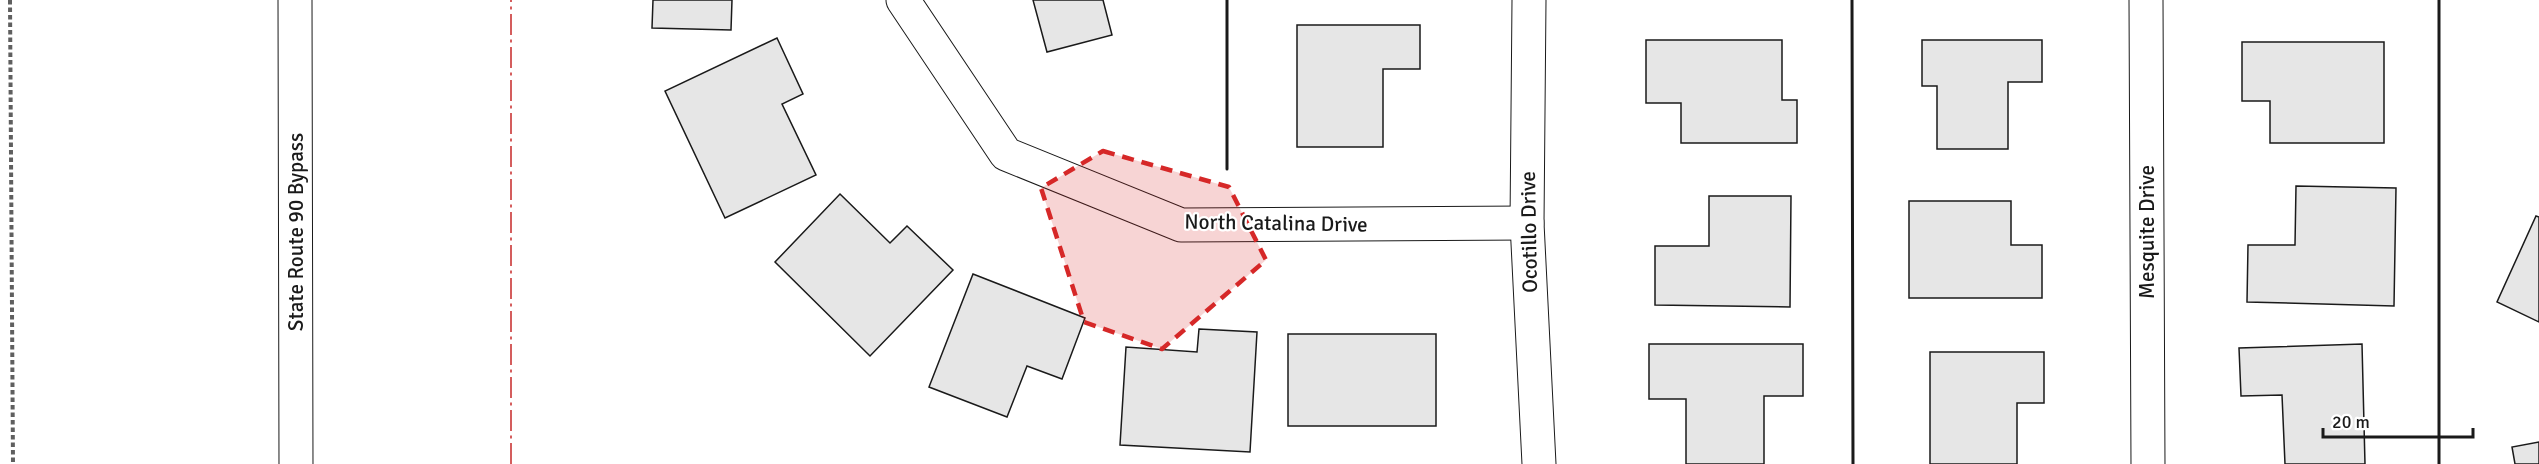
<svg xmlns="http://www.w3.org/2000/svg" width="2539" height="464" font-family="Signika,sans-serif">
	<rect width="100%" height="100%" fill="#fff"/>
	<g fill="#e6e6e6" stroke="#1a1a1a" stroke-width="1.5">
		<path d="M653,0h79l-1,30 -79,-2z"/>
		<path d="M1033,0h70l9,35 -65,17z"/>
		<path d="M1297,25h123v44h-37v78h-86z"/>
		<path d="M777,38l26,56 -21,10 34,71 -91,43 -60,-127z"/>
		<path d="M1646,40h136v60h15v43h-116v-40h-35z"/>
		<path d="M1922,40h120v42h-34v67h-71v-63h-15z"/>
		<path d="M2242,42h142v101h-114v-42h-28z"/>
		<path d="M2296,186l100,2 -2,118 -147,-4 1,-57h47z"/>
		<path d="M840,194l50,49 17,-17 46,44 -83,86 -95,-94z"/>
		<path d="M1709,196h82l-1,111 -135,-2v-59h54z"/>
		<path d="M1909,201h102v44h31v53h-133z"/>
		<path d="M2536,216l3,1v105l-42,-20z"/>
		<path d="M973,274l112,44 -23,61 -35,-13 -20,51 -78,-30z"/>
		<path d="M1199,329l58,3 -7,120 -130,-7 6,-98 71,5z"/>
		<rect x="1288" y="334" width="148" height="92"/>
		<path d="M1649,344h154v52h-39v68h-78v-65h-37z"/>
		<path d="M2362,344l3,120h-80l-3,-69 -41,1 -2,-48z"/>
		<path d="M1930,352h114v51h-27v61h-87z"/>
		<path d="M2539,442v22h-24l-3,-17z"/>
	</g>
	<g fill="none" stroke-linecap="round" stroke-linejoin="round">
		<defs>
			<g id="minor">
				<path d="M903,0l103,154 175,71 346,-2"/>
				<path d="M1529,0l-2,223 12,241"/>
				<path d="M2146,0l2,464"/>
			</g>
			<path id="trunk" d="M295,0l1,464"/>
		</defs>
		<use href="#minor" stroke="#1a1a1a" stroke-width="35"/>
		<use href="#trunk" stroke="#1a1a1a" stroke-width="35"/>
		<path stroke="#5f5f5f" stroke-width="4" stroke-dasharray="4.5 3" stroke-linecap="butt" d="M10,0l3,464"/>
		<use href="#minor" stroke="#fff" stroke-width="33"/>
		<use href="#trunk" stroke="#fff" stroke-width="33"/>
		<g stroke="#1a1a1a" stroke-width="3">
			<path d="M1227,0v169"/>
			<path d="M1852,0l1,464"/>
			<path d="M2439,464v-464"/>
		</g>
		<path stroke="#c62828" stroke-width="1.5" stroke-dasharray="21 4.5 3 4.5" stroke-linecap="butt" d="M511,464v-464"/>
	</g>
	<path fill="#d62828" fill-opacity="0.2" stroke="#d62828" stroke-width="4.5" stroke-dasharray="12 8" stroke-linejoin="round" d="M1103,151l126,36 37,73 -104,89 -78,-27 -43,-134z"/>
	<g text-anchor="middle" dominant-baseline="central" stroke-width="4.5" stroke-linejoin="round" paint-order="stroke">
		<g font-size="21" fill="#1a1a1a" stroke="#fff">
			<text transform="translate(1276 223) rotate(1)">North Catalina Drive</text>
			<text transform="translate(296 232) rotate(-90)">State Route 90 Bypass</text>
			<text transform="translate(1529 232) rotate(-91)">Ocotillo Drive</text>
			<text transform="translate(2147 232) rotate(-90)">Mesquite Drive</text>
		</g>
	</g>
	<path d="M2323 428v9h150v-9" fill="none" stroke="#1a1a1a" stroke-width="3"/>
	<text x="2332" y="428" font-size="18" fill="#1a1a1a" stroke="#ffffff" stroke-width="4.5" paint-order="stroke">20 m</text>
</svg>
